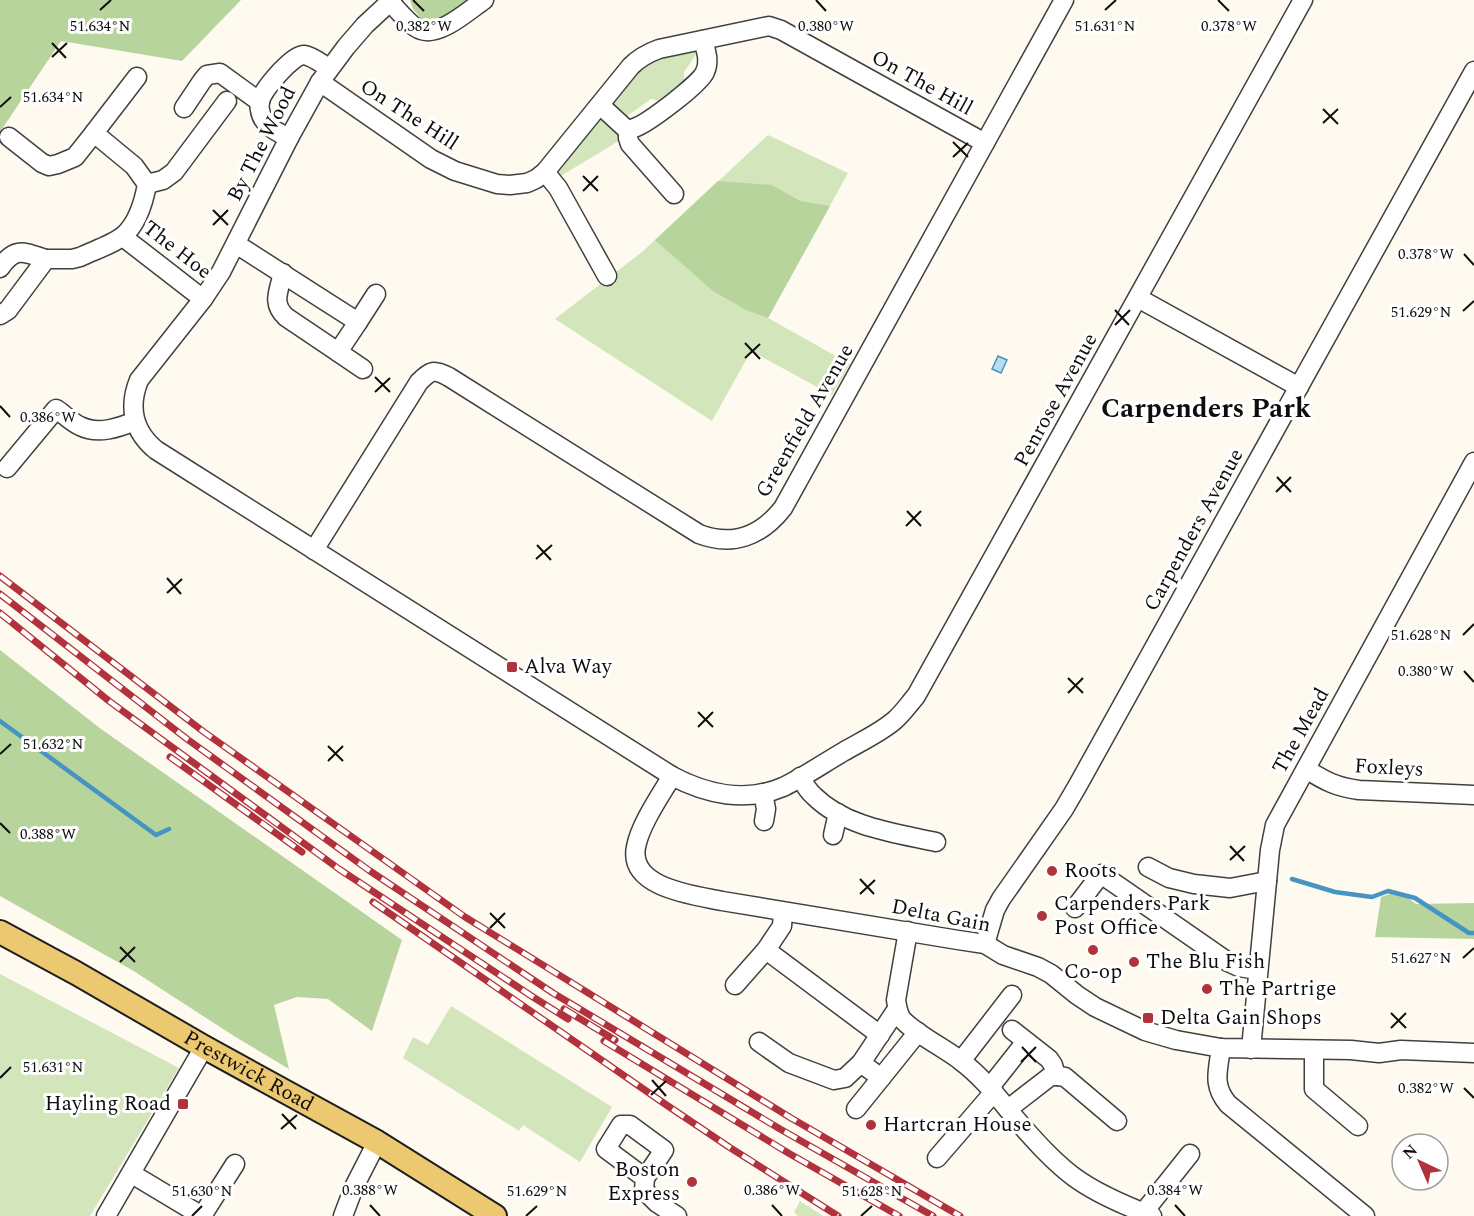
<svg xmlns="http://www.w3.org/2000/svg" width="1474" height="1216" font-family="Spectral,serif">
	<rect width="100%" height="100%" fill="#fefaef"/>
	<g fill="#d2e5bb">
		<path d="M693,51l4,2 -13,19 1,15 -20,15 -14,-3 -28,20 -9,-12 -1,-7 35,-41z"/>
		<path d="M604,118l7,3 11,18 -63,38 -1,-4 4,-11 38,-43z"/>
		<path d="M768,135l80,38 -80,145 82,46 -18,31 -81,-44 -39,70 -157,-102 87,-67z"/>
		<path d="M0,974l179,94 -89,148h-90z"/>
		<path d="M451,1006l161,101 -32,55 -57,-37 -4,6 -116,-73 10,-21 15,8z"/>
		<path d="M800,1201l23,15h-25l-4,-4z"/>
	</g>
	<g fill="#b7d49c">
		<path d="M0,0h241l-59,61 -121,-20 -61,91z"/>
		<path d="M410,0h66l-35,24h-15l-13,-15z"/>
		<path d="M718,181l54,4 28,16 30,5 -62,112 -22,-8 -33,-19 -58,-51z"/>
		<path d="M0,650l101,79 301,211 -30,91 -44,-32 -31,-2 -23,8 15,64 -55,-33 -102,-66 -132,-74z"/>
		<path d="M1390,894l8,1 10,3 8,6 58,-1v36l-99,-2 6,-40z"/>
	</g>
	<path fill="#b8ddf1" stroke="#4594c1" stroke-width="1.5" d="M998,356l9,4 -6,13 -9,-4z"/>
	<g fill="none" stroke-linecap="round" stroke-linejoin="round">
		<g stroke="#4594c1" stroke-width="4.5">
			<path d="M0,721l156,114 13,-6"/>
			<path d="M1292,879l43,13 37,5 16,-6 27,7 54,35h5"/>
		</g>
		<defs>
			<g id="minor">
				<path d="M392,0l-27,25 -19,22 -26,35 -31,56 -68,134 -18,27 -64,81c-11,27 -6,51 17,70l516,326c34,18 74,27 111,11 21,-10 41,-24 60,-35 17,-10 37,-19 52,-32 8,-7 14,-16 21,-24l387,-696"/>
				<path d="M390,2c8,8 21,25 31,28 19,7 48,-20 63,-30"/>
				<path d="M320,82l111,77 24,12 42,13 13,1 17,-2 9,-4 9,-7 86,-106c9,-9 17,-13 28,-17l110,-23 12,4 204,113"/>
				<path d="M600,105l25,23c5,1 4,2 9,0 13,-4 66,-44 71,-56 5,-11 1,-21 -2,-32"/>
				<path d="M184,108l18,-27 5,-6 13,-2 40,29"/>
				<path d="M628,129v9l2,6 44,50"/>
				<path d="M9,137l33,26 7,3 9,-2 17,-7 19,-24"/>
				<path d="M289,138c-12,-6 -27,-13 -29,-28 -1,-4 0,-10 2,-14 5,-10 30,-41 42,-41 8,1 18,9 25,13"/>
				<path d="M545,172l13,16 49,88"/>
				<path d="M147,184l16,-4 11,-8 53,-71"/>
				<path d="M123,237l80,62"/>
				<path d="M236,244l122,78 -20,30 -52,-35c-15,-14 -7,-26 -3,-44"/>
				<path d="M46,259h26l8,-2c12,-6 32,-12 43,-21 14,-12 21,-35 24,-52l-13,-18 -40,-33 43,-56"/>
				<path d="M0,268c15,-22 24,-16 46,-9l-38,51 -8,5"/>
				<path d="M1138,298l161,89"/>
				<path d="M358,322l18,-28"/>
				<path d="M338,352l25,17"/>
				<path d="M7,468l49,-59c8,5 15,13 24,17 18,9 38,2 55,-5"/>
				<path d="M314,550l105,-168c12,-12 15,-13 30,-5l250,157c34,13 62,2 84,-26l281,-508"/>
				<path d="M1306,769c19,12 30,18 53,21l115,5"/>
				<path d="M672,776c-12,20 -32,49 -36,71 -8,41 58,48 86,54l236,39 27,4 18,11 35,12 13,7 26,21 18,12 50,24 31,9 45,8 130,2 28,3 22,-3 73,3"/>
				<path d="M800,777c4,7 8,14 14,19 31,31 81,37 122,46"/>
				<path d="M763,793l3,16 -2,12"/>
				<path d="M833,835l5,-22"/>
				<path d="M1148,867l21,11 25,6 36,4 37,-7"/>
				<path d="M1075,908l26,-34 127,88 11,5 19,3"/>
				<path d="M908,931l-12,69c1,7 2,12 5,18 11,14 45,31 60,43 24,18 41,42 60,64 16,18 33,37 53,52 23,17 52,29 78,39"/>
				<path d="M985,944l10,-34 6,-11 63,-90 14,-24 396,-714"/>
				<path d="M766,950l114,85"/>
				<path d="M735,985l31,-35 16,-24 1,-14"/>
				<path d="M1012,1030l37,29 4,6 3,11"/>
				<path d="M759,1042l30,21 45,17 11,-2 16,-15 36,-54"/>
				<path d="M1221,1048c-3,23 -9,37 7,56l137,112"/>
				<path d="M1251,1049l19,-199 5,-25 199,-363"/>
				<path d="M1314,1050v39l44,37"/>
				<path d="M961,1061l51,-66"/>
				<path d="M861,1063l20,15 37,-46"/>
				<path d="M990,1087l30,-38"/>
				<path d="M856,1109l25,-31"/>
				<path d="M1008,1109l44,-34 13,2 52,44"/>
				<path d="M937,1158l57,-66"/>
				<path d="M132,1174l70,42 33,-52"/>
				<path d="M645,1178l19,-28 -34,-25h-9l-15,24 39,29 -1,12 13,13 20,13"/>
				<path d="M1143,1213l47,-59"/>
				<path d="M106,1216l98,-169"/>
				<path d="M343,1216l11,-29 23,-45"/>
			</g>
			<g id="major">
				<path id="s1" d="M0,932l76,41 128,74 173,95 118,74"/>
			</g>
		</defs>
		<use href="#minor" stroke="#404040" stroke-width="21"/>
		<use href="#major" stroke="#1e1e1e" stroke-width="26"/>
		<use href="#minor" stroke="#fff" stroke-width="18"/>
		<use href="#major" stroke="#ecc970" stroke-width="22"/>
		<defs>
			<g id="rail">
				<path d="M0,576l204,156 261,185 326,201 169,98"/>
				<path d="M0,594l187,145 183,132 183,122 227,136 153,87"/>
				<path d="M0,613l109,88 230,168 194,128 35,22"/>
				<path d="M170,757l132,95"/>
				<path d="M373,902l292,202 64,43 109,69"/>
				<path d="M564,1009l51,31"/>
				<path d="M604,1041l186,113 109,62"/>
			</g>
		</defs>
		<use href="#rail" stroke="#b1313c" stroke-width="7"/>
		<use href="#rail" stroke="#fff" stroke-width="4.5" stroke-dasharray="14" stroke-linecap="butt"/>
	</g>
	<path fill="none" stroke="#0d0d0d" stroke-width="2" d="M413,0l11,11M816,0l10,11M1218,0l11,11M100,10l11,-10M1105,10l11,-10M52,43l14,15M52,57l15,-14M0,107l11,-10M1323,109l15,15M1323,123l15,-14M953,142l15,15M953,157l15,-14M583,176l15,15M583,191l15,-15M213,210l15,15M213,225l15,-15M1464,254l10,11M1115,310l14,15M1463,311l11,-10M1115,325l15,-15M745,343l15,16M745,358l15,-14M375,377l15,15M375,392l15,-14M0,406l10,11M1277,477l14,15M1276,492l15,-15M907,511l14,15M906,526l15,-15M537,545l14,15M536,559l16,-14M167,578l14,16M167,593l15,-14M1463,635l11,-11M1464,671l10,11M1068,678l15,15M1068,693l15,-15M698,712l15,15M698,727l15,-15M328,746l15,15M0,754l11,-10M328,761l15,-15M0,823l10,10M1230,846l14,15M1230,860l15,-14M860,879l14,15M860,894l15,-14M490,913l15,15M490,928l15,-15M120,947l15,15M1463,958l11,-10M120,962l15,-15M1391,1013l15,15M1391,1028l15,-15M1022,1047l14,15M1021,1062l15,-15M0,1078l11,-11M652,1080l14,16M1464,1088l10,10M651,1095l15,-14M282,1114l14,15M281,1129l16,-14M370,1205l10,11M772,1205l10,11M1175,1205l10,11M192,1216l10,-10M526,1216l11,-10M861,1216l11,-10"/>
	<g fill="#b1313c" stroke="#fff" stroke-width="2">
		<rect x="506" y="661" width="12" height="12" rx="3"/>
		<circle cx="1052" cy="871" r="6"/>
		<circle cx="1042" cy="916" r="6"/>
		<circle cx="1093" cy="950" r="6"/>
		<circle cx="1134" cy="962" r="6"/>
		<circle cx="1207" cy="989" r="6"/>
		<rect x="1142" y="1012" width="12" height="12" rx="3"/>
		<rect x="177" y="1098" width="12" height="12" rx="3"/>
		<circle cx="871" cy="1125" r="6"/>
		<circle cx="692" cy="1182" r="6"/>
	</g>
	<g text-anchor="middle" dominant-baseline="central" stroke-width="6" stroke-linejoin="round" paint-order="stroke">
		<g font-size="21" fill="#0d0d0d" stroke="#fff">
			<text transform="translate(922 83) rotate(29)">On The Hill</text>
			<text transform="translate(409 115) rotate(33)">On The Hill</text>
			<text transform="translate(262 144) rotate(-63)">By The Wood</text>
			<text transform="translate(177 250) rotate(38)">The Hoe</text>
			<text transform="translate(1056 400) rotate(-61)">Penrose Avenue</text>
			<text transform="translate(805 421) rotate(-60)">Greenfield Avenue</text>
			<text transform="translate(1194 530) rotate(-61)">Carpenders Avenue</text>
			<text transform="translate(1301 731) rotate(-61)">The Mead</text>
			<text transform="translate(1389 768) rotate(3)">Foxleys</text>
			<text transform="translate(941 916) rotate(11)">Delta Gain</text>
			<text stroke="none"><textPath href="#s1" startOffset="285">Prestwick Road</textPath></text>
		</g>
		<g font-size="21" fill="#0d0d0d" stroke="#fff" text-anchor="start">
			<text x="524" y="667">Alva Way</text>
			<text x="1064" y="871">Roots</text>
			<text x="1054" y="904">Carpenders Park<tspan x="1054" dy="24">Post Office</tspan></text>
			<text x="1146" y="962">The Blu Fish</text>
			<text x="1093" y="972" text-anchor="middle">Co-op</text>
			<text x="1219" y="989">The Partrige</text>
			<text x="1160" y="1018">Delta Gain Shops</text>
			<text x="171" y="1104" text-anchor="end">Hayling Road</text>
			<text x="883" y="1125">Hartcran House</text>
			<text x="680" y="1170" text-anchor="end">Boston<tspan x="680" dy="24">Express</tspan></text>
		</g>
		<g font-size="27" font-weight="bold" fill="#0d0d0d" stroke="#fff">
			<text x="1206" y="409">Carpenders Park</text>
		</g>
	</g>
	<g font-size="15" text-anchor="middle" fill="#0d0d0d" stroke="#fff" stroke-width="6" stroke-linejoin="round" paint-order="stroke">
		<text x="100" y="31">51.634°N</text>
		<text x="1105" y="31">51.631°N</text>
		<text x="826" y="31">0.380°W</text>
		<text x="424" y="31">0.382°W</text>
		<text x="1229" y="31">0.378°W</text>
		<text x="53" y="102">51.634°N</text>
		<text x="1426" y="259">0.378°W</text>
		<text x="1421" y="317">51.629°N</text>
		<text x="48" y="422">0.386°W</text>
		<text x="1421" y="640">51.628°N</text>
		<text x="1426" y="676">0.380°W</text>
		<text x="53" y="749">51.632°N</text>
		<text x="48" y="839">0.388°W</text>
		<text x="1421" y="963">51.627°N</text>
		<text x="53" y="1072">51.631°N</text>
		<text x="1426" y="1093">0.382°W</text>
		<text x="370" y="1195">0.388°W</text>
		<text x="772" y="1195">0.386°W</text>
		<text x="1175" y="1195">0.384°W</text>
		<text x="202" y="1196">51.630°N</text>
		<text x="537" y="1196">51.629°N</text>
		<text x="872" y="1196">51.628°N</text>
	</g>
	<g transform="translate(1420 1162) rotate(316)"><circle r="28" fill="#ffffff" stroke="#9e9e9e" stroke-width="1.5"/>
	<path d="M0-4.5L10 22L0 15L-10 22Z" fill="#b1313c"/>
	<text y="-9" font-size="16" font-weight="bold" text-anchor="middle" fill="#0d0d0d">N</text>
	</g>
</svg>
